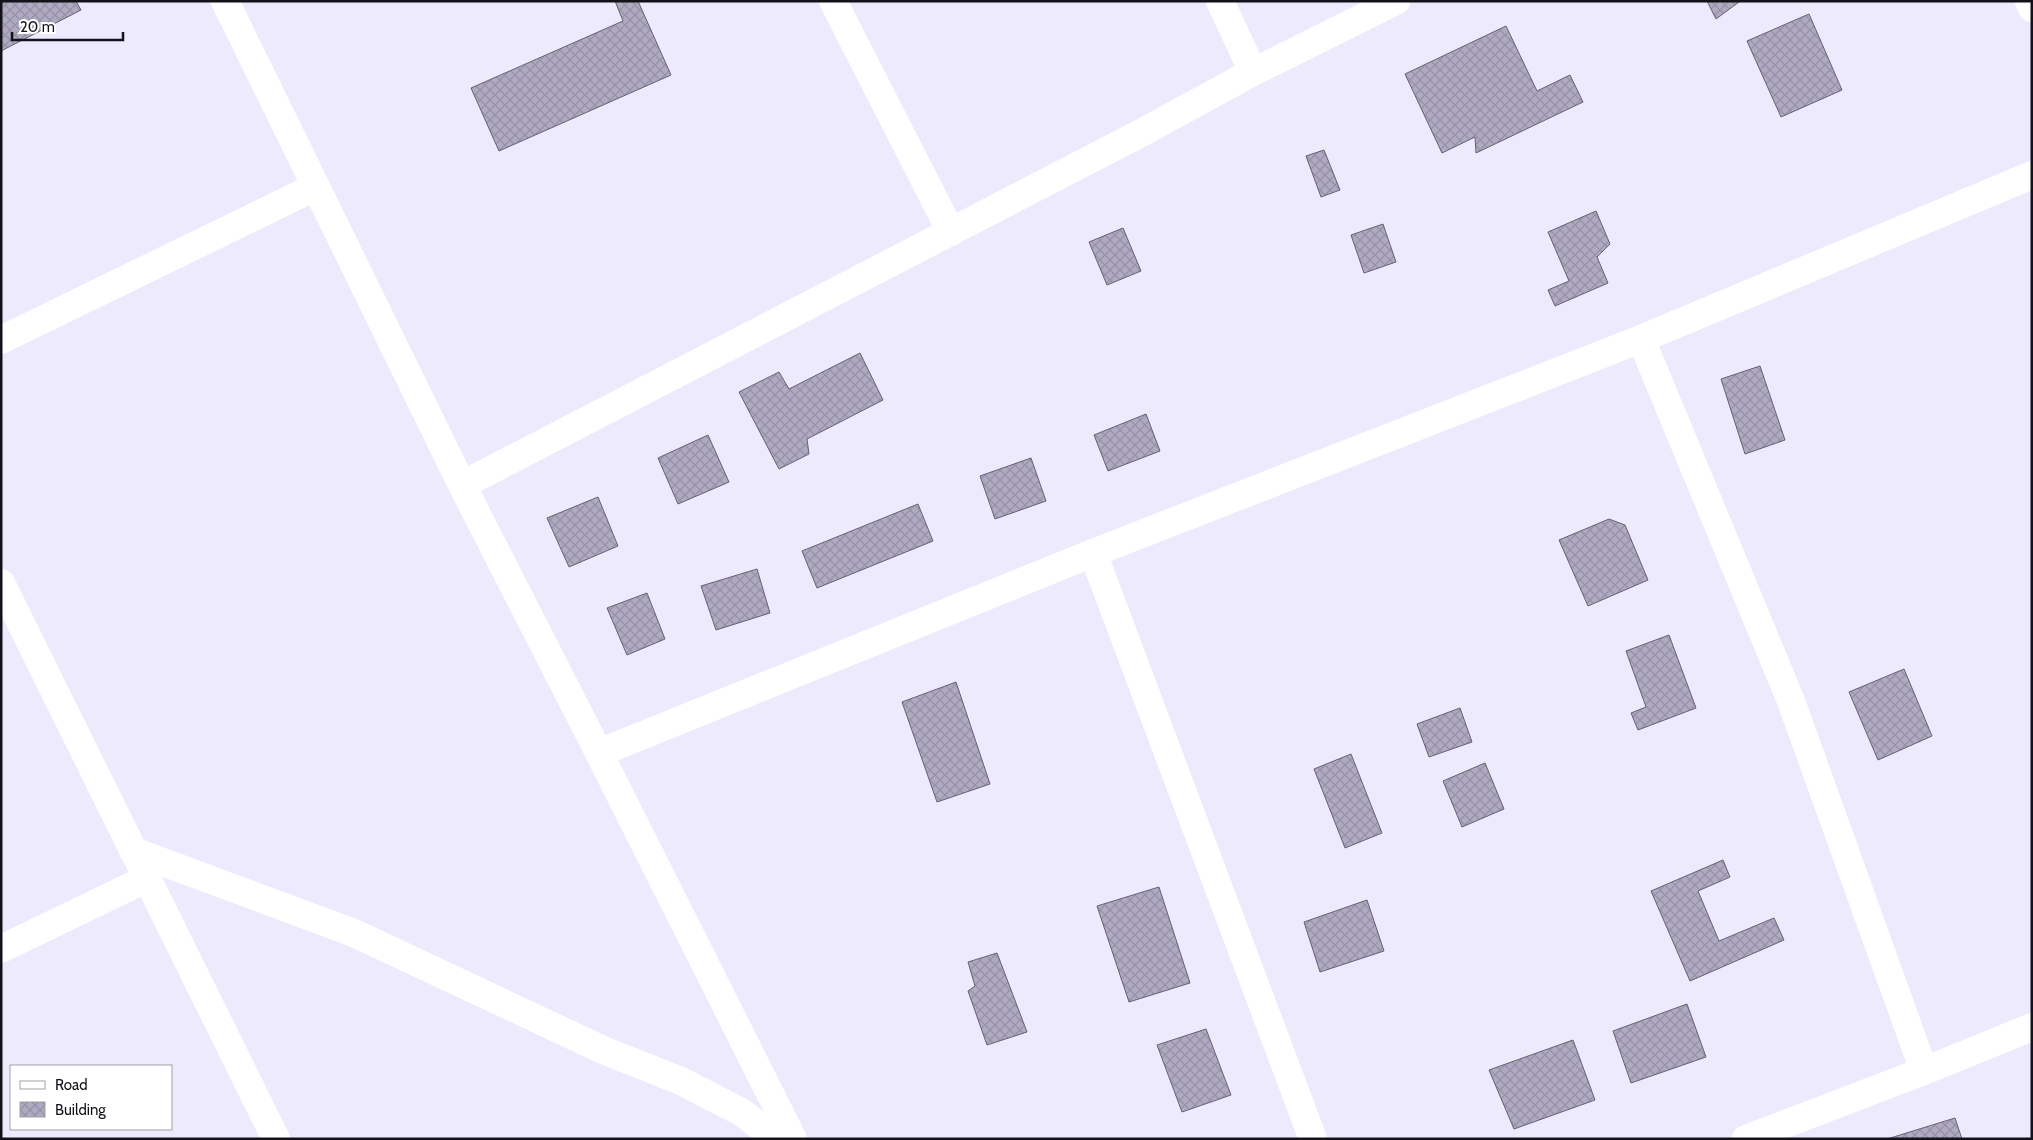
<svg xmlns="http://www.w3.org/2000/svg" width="2033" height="1140" font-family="Cabin,sans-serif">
	<defs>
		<pattern id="building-cross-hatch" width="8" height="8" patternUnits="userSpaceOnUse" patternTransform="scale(1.25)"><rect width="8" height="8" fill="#afaac1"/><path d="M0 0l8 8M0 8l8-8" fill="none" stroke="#9691a5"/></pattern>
	</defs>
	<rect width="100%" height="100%" fill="#eeeafe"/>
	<g fill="url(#building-cross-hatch)" stroke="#656076">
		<path d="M1,1h75l5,9 -80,41z"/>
		<path d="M615,1h23l33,74 -172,76 -28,-63 152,-67z"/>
		<path d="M1707,1h32v1l-23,17z"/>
		<path d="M1809,14l33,76 -61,27 -34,-76z"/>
		<path d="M1506,26l31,65 33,-16 13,27 -107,51 -1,-16 -33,16 -37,-79z"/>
		<path d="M1324,150l16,40 -19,7 -15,-41z"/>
		<path d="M1596,211l14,33 -13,13 11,26 -53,23 -7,-16 21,-9 -21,-49z"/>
		<path d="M1383,224l13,38 -32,11 -13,-38z"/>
		<path d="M1123,228l18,43 -34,14 -18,-43z"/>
		<path d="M860,353l23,47 -76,39 2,15 -30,15 -40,-77 40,-20 10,17z"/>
		<path d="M1760,366l25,74 -40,14 -24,-75z"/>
		<path d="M1146,414l14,37 -52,20 -14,-36z"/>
		<path d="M708,435l21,47 -51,22 -20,-46z"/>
		<path d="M1031,458l15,43 -51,18 -15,-43z"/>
		<path d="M598,497l20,49 -49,21 -22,-49z"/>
		<path d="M918,504l15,37 -116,47 -15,-37z"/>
		<path d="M1609,519l16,6 23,55 -60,26 -29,-66z"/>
		<path d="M757,569l13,44 -54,17 -15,-44z"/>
		<path d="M647,593l18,46 -38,16 -20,-47z"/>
		<path d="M1669,635l27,73 -58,22 -7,-17 15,-6 -20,-56z"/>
		<path d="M1904,669l28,67 -54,24 -29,-68z"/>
		<path d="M956,682l34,102 -53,18 -35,-100z"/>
		<path d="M1460,708l12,34 -43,15 -12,-33z"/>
		<path d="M1351,754l31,79 -37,15 -31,-79z"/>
		<path d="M1485,763l19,46 -42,18 -19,-46z"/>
		<path d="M1723,860l7,17 -32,14 21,50 55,-23 10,22 -94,41 -39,-90z"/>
		<path d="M1159,887l31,96 -61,19 -32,-96z"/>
		<path d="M1367,900l17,51 -64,21 -16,-50z"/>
		<path d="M997,953l30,79 -40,13 -19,-54 7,-5 -7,-24z"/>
		<path d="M1687,1004l19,53 -75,26 -18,-52z"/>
		<path d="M1206,1029l25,66 -49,17 -25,-67z"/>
		<path d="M1573,1040l22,60 -81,29 -25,-59z"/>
		<path d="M1955,1118l7,21h-75z"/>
	</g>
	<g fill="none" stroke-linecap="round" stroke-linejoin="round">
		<path stroke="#fff" stroke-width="28" d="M133,851l221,82 249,117 78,31 62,32 32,26"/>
		<g stroke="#fff" stroke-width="28">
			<path d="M225,1l237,484 137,268 194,386"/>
			<path d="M833,1l118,231"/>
			<path d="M1220,1l33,71"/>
			<path d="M2029,1l3,7"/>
			<path d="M1641,339l150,362 133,370"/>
			<path d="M1,340l314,-153"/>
			<path d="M462,485l681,-353 110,-60 143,-71"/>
			<path d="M1093,553l220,586"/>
			<path d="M1,583l275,556"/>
			<path d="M599,753l494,-200 548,-214 391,-164"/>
			<path d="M1,949l147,-71"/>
		</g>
		<path stroke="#fff" stroke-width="28" d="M1746,1139l178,-68 108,-44"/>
	</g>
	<rect width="2033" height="1140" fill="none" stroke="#131119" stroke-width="5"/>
	<rect x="10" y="1065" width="162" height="65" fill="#ffffff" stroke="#a1a0a3"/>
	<rect x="20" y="1081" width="25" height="8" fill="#ffffff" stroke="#a1a0a3"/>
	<text x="55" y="1090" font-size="15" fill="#131119">Road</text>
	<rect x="20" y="1102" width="25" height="15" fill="url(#building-cross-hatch)" stroke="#a1a0a3"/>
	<text x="55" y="1115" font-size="15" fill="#131119">Building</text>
	<path d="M12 32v8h111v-8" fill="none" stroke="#131119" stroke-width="2.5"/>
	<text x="20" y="32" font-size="15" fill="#131119" stroke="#ffffff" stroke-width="4" paint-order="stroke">20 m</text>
</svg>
